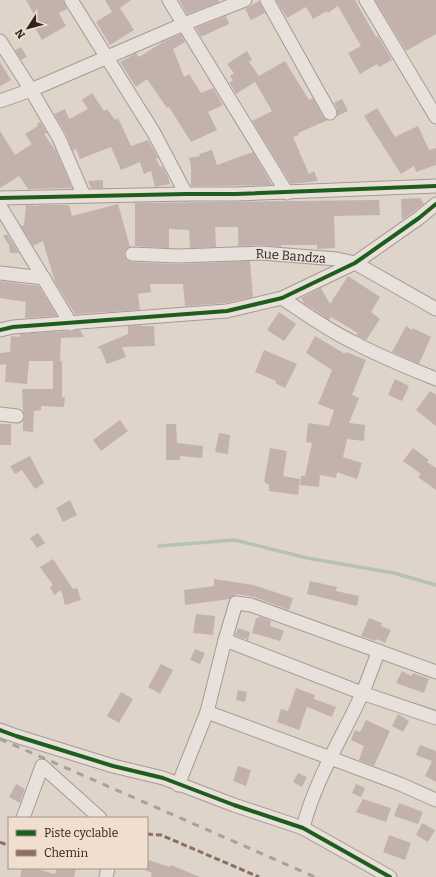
<svg xmlns="http://www.w3.org/2000/svg" width="436" height="877" font-family="Bitter,serif">
	<rect width="100%" height="100%" fill="#dfd4ca"/>
	<g fill="none" stroke-linecap="round" stroke-linejoin="round">
		<path stroke="#b5c2b6" stroke-width="3.5" d="M159,546l76,-6 72,18 87,15 42,12"/>
	</g>
	<g fill="#c2b2ab">
		<path d="M26,0h37l4,9 -8,4 7,13 -24,14 -8,-14 5,-3z"/>
		<path d="M105,0h26l-11,8 14,22 -24,15 -14,-23 16,-10z"/>
		<path d="M179,0h39l1,2 -32,12z"/>
		<path d="M276,0h79l21,37 2,-1 14,24 -13,7 -2,-3 -17,10 -12,-21 13,-7 -23,-40 -10,7 -1,-2 -14,8 -7,-12 -19,11z"/>
		<path d="M375,0h61v34l-30,17z"/>
		<path d="M259,1l6,12 -14,7 -6,-11z"/>
		<path d="M226,16l3,8 -28,13 -5,-9z"/>
		<path d="M181,34l4,8 -12,7 11,28 5,-3 12,19 12,-5 10,17 -15,7 9,18 -26,12 -22,-35 -2,1 -20,-29 -11,8 -16,-25 16,-9 3,4 24,-15z"/>
		<path d="M21,47l6,10 -6,3 -6,-10z"/>
		<path d="M247,51l5,9 -3,2 10,14 26,-15 24,39 4,-2 10,19 5,3 -30,13 1,2 -6,2 16,37 5,-3 4,10 -27,3 -39,-63 20,-10 -17,-29 -19,12 -7,-12 4,-1 -3,-5 4,-3 -7,-9z"/>
		<path d="M0,62l11,18 -11,6z"/>
		<path d="M92,93l12,18 3,-2 8,11 3,-2 13,28 17,-6 10,18h-2l4,9 2,-1 6,11 2,7 -15,3 -4,-16 -7,3 -4,-12 -19,8 -10,-23 -31,12 -4,-10 -3,2 -7,-17 -12,-20 11,-5 4,10 19,-10 -6,-9z"/>
		<path d="M342,99l6,12 -11,5v-7l-3,-6z"/>
		<path d="M377,108l18,29 23,-11 11,24 7,-2v17l-20,7 -2,-6 -13,8 -37,-58z"/>
		<path d="M40,122l7,11 -3,1 12,17 16,37 -44,1 -9,-13 -19,12v-57l15,24 17,-11 -7,-10 13,-8 -1,-2z"/>
		<path d="M212,150l5,15 36,-13 19,33 -81,1v-21l-2,-7 11,-2 -1,-2z"/>
		<path d="M103,180v8h-12l-3,-7z"/>
		<path d="M420,198l4,6 -22,16 -1,-21z"/>
		<path d="M379,200l1,15 -46,1 1,32 -18,1v-4h-36v2l-20,-2 -23,1v-19h-23l1,20 -26,1 -1,-18 -20,-1v19l-34,-2v-43z"/>
		<path d="M118,204l12,43 -4,2 -2,4 1,4 2,3 5,2 46,2 72,-3 3,36 -27,6 -41,3 -2,-22h-33l1,8 -13,2 2,16 -65,4 -20,-32 -12,-41 -10,5 -12,-20 3,-1 2,-20 13,1 -1,-1h31l3,11z"/>
		<path d="M7,234l12,19h-9l-1,-8 -6,-9z"/>
		<path d="M348,276l32,21 -9,15 9,7 -14,21 -10,-5 2,-2 -27,-16 -2,3 -7,-5 -18,-12 -3,-5 20,-10 9,16z"/>
		<path d="M0,281l39,5 18,30 -32,2 1,-16 -26,-4z"/>
		<path d="M279,312l17,12 -12,17 -17,-11z"/>
		<path d="M141,325v1h13l1,20 -33,1 4,10 -19,7 -7,-16h-3v-1l31,-13v-8z"/>
		<path d="M406,326l6,4 1,-2 18,9 -12,27 -27,-12z"/>
		<path d="M76,330h4l4,7 -23,1 -1,23h-31l-2,23 -22,-2 1,-18 -6,1v-12l10,-1 1,-16 9,1v-3l47,-3 5,1z"/>
		<path d="M315,336l30,18 1,-2 20,8 -14,35 7,3 -10,25 16,2 -1,16 -17,-2 -4,18 19,6 -5,16 -20,-7 -1,6 -16,-3 -1,12 -19,-2 1,-9h4l7,-33 -6,-1 2,-19 21,3 5,-16 -16,-6 14,-34 -26,-17z"/>
		<path d="M264,350l33,14 -12,24 -10,-5 1,-2 -21,-9z"/>
		<path d="M53,361h9v36h3l-1,10 -23,-1v4l-7,1 -1,21 -10,-1v-10l2,-4 -2,-6 -1,-22h31z"/>
		<path d="M395,379l14,7 -7,15 -14,-6z"/>
		<path d="M430,391l6,4v31l-20,-16z"/>
		<path d="M120,420l8,11 -27,20 -8,-11z"/>
		<rect x="0" y="424" width="11" height="21"/>
		<path d="M166,424h10l1,19 26,3 -1,12 -22,-2v4h-14z"/>
		<path d="M219,433l11,2 -2,19 -13,-2z"/>
		<path d="M270,448l17,3 -4,25 17,3 -2,16 -29,-4v-6l-5,-3z"/>
		<path d="M413,448l16,12 -2,2 9,6v22l-18,-13 3,-3 -18,-13z"/>
		<path d="M30,456l14,27 -9,6 -13,-19 -7,4 -5,-8z"/>
		<path d="M70,500l7,15 -14,7 -7,-14z"/>
		<path d="M38,533l7,10 -8,5 -7,-10z"/>
		<path d="M53,559l20,30 4,-1 4,12 -16,5 -4,-15 -7,5 -4,-8 3,-2 -13,-18z"/>
		<path d="M214,579l39,6 40,13 -4,12 -35,-13 -17,-3 -7,5 -45,6 -1,-15 30,-4z"/>
		<path d="M310,581l27,6 -1,4 23,5 -2,10 -50,-12z"/>
		<path d="M196,614l19,2 -2,19 -20,-2z"/>
		<path d="M259,616l12,5 -1,5 14,5 -4,10 -28,-8 4,-15h3z"/>
		<path d="M369,618l13,5 -1,3 10,4 -6,13 -9,-4 -1,2 -14,-5z"/>
		<path d="M238,628l12,4 -2,8 -13,-5z"/>
		<path d="M195,649l10,4 -5,11 -10,-4z"/>
		<path d="M161,664l12,6 -13,24 -12,-7z"/>
		<path d="M402,671l9,5 2,-3 16,6 -5,14 -28,-10z"/>
		<path d="M296,688l19,7 -1,4 22,8 -4,10 -25,-10 -8,23 -22,-8 4,-13 7,2z"/>
		<path d="M238,690l9,2 -2,10 -9,-2z"/>
		<path d="M121,692l12,7 -14,24 -12,-7z"/>
		<path d="M398,714l11,7 -6,11 -11,-6z"/>
		<path d="M366,720l24,11 -16,35 -15,-6 5,-14 -13,-6 4,-10 5,2z"/>
		<path d="M420,745l16,6v31l-11,-6 7,-15 -16,-6z"/>
		<path d="M238,766l13,4 -5,16 -13,-5z"/>
		<path d="M298,773l9,4 -5,10 -9,-5z"/>
		<path d="M16,784l9,5 -5,14 -11,-6z"/>
		<path d="M356,784l9,4 -4,9 -9,-4z"/>
		<path d="M363,799l28,9 -5,14 -30,-10z"/>
		<path d="M399,803l24,9 -5,12 -24,-8z"/>
		<path d="M422,823l13,7 -7,12 -12,-7z"/>
		<path d="M389,835l22,8 -6,17 -22,-8z"/>
		<path d="M148,860l22,7 1,-2 29,12h-49l1,-4 -7,-3v-2h2z"/>
		<path d="M22,868h11l22,6 2,-6h19l-2,9h-54z"/>
	</g>
	<g fill="none" stroke-linecap="round" stroke-linejoin="round">
		<defs>
			<g id="minor">
				<path d="M71,0l83,133 32,61"/>
				<path d="M169,0l118,193"/>
				<path d="M267,0l63,113"/>
				<path d="M366,0l70,117"/>
				<path d="M0,41l31,49 28,48 25,58"/>
				<path d="M0,101l31,-11 153,-66 61,-24"/>
				<path d="M0,198l186,-4h50l200,-8"/>
				<path d="M0,206l71,118"/>
				<path id="s1" d="M132,254l46,2 83,-3 76,6 18,4 81,46"/>
				<path d="M0,273l44,5"/>
				<path d="M282,298c24,16 47,33 73,45 26,14 54,25 81,36"/>
				<path d="M0,330l13,-3 214,-16 55,-13 73,-35 64,-45 17,-14"/>
				<path d="M0,414l17,2"/>
				<path d="M225,640l137,53 74,25"/>
				<path d="M207,712l193,72 36,16"/>
				<path d="M0,730l16,6 97,30 50,12 71,27 69,23 87,49"/>
				<path d="M178,785l29,-73 18,-72 11,-37 15,2 185,67"/>
				<path d="M23,818l19,-52 58,52"/>
				<path d="M303,828c12,-48 39,-90 59,-134 6,-14 11,-29 17,-43"/>
				<path d="M106,877l2,-9"/>
			</g>
		</defs>
		<use href="#minor" stroke="#a49a94" stroke-width="15"/>
		<use href="#minor" stroke="#e8e1db" stroke-width="13"/>
		<path stroke="#a7a09b" stroke-width="3" stroke-dasharray="7 7" stroke-linecap="butt" d="M0,739l315,138"/>
		<g stroke="#8d6e63" stroke-width="3" stroke-dasharray="6 3" stroke-linecap="butt">
			<path d="M147,834l14,1 98,42"/>
			<path d="M0,842l9,4"/>
		</g>
		<defs>
			<g id="cycleway">
				<path d="M0,198l186,-4h50l200,-8"/>
				<path d="M0,330l13,-3 214,-16 55,-13 73,-35 64,-45 17,-14"/>
				<path d="M0,730l16,6 97,30 50,12 71,27 69,23 87,49"/>
			</g>
		</defs>
		<use href="#cycleway" stroke="#f0dfcf" stroke-width="6"/>
		<use href="#cycleway" stroke="#1b5e20" stroke-width="4"/>
	</g>
	<g text-anchor="middle" dominant-baseline="central" stroke-width="3" stroke-linejoin="round" paint-order="stroke">
		<g font-size="13" fill="#31221d" stroke="#f0dfcf">
			<text stroke="none"><textPath href="#s1" startOffset="159">Rue Bandza</textPath></text>
		</g>
	</g>
	<rect x="8" y="817" width="140" height="52" fill="#f0dfcf" stroke="#a49388"/>
	<rect x="16" y="830" width="20" height="6" fill="#1b5e20" stroke="#a49388"/>
	<text x="44" y="837" font-size="12" fill="#31221d">Piste cyclable</text>
	<rect x="16" y="850" width="20" height="6" fill="#8d6e63" stroke="#a49388"/>
	<text x="44" y="857" font-size="12" fill="#31221d">Chemin</text>
	<g transform="translate(28 28) rotate(234)" stroke="#f0dfcf" stroke-width="3" paint-order="stroke">
	<path d="M0-3L7 15L0 10L-7 15Z" fill="#31221d"/>
	<text y="-6" font-size="11" font-weight="bold" text-anchor="middle" fill="#31221d">N</text>
	</g>
</svg>
